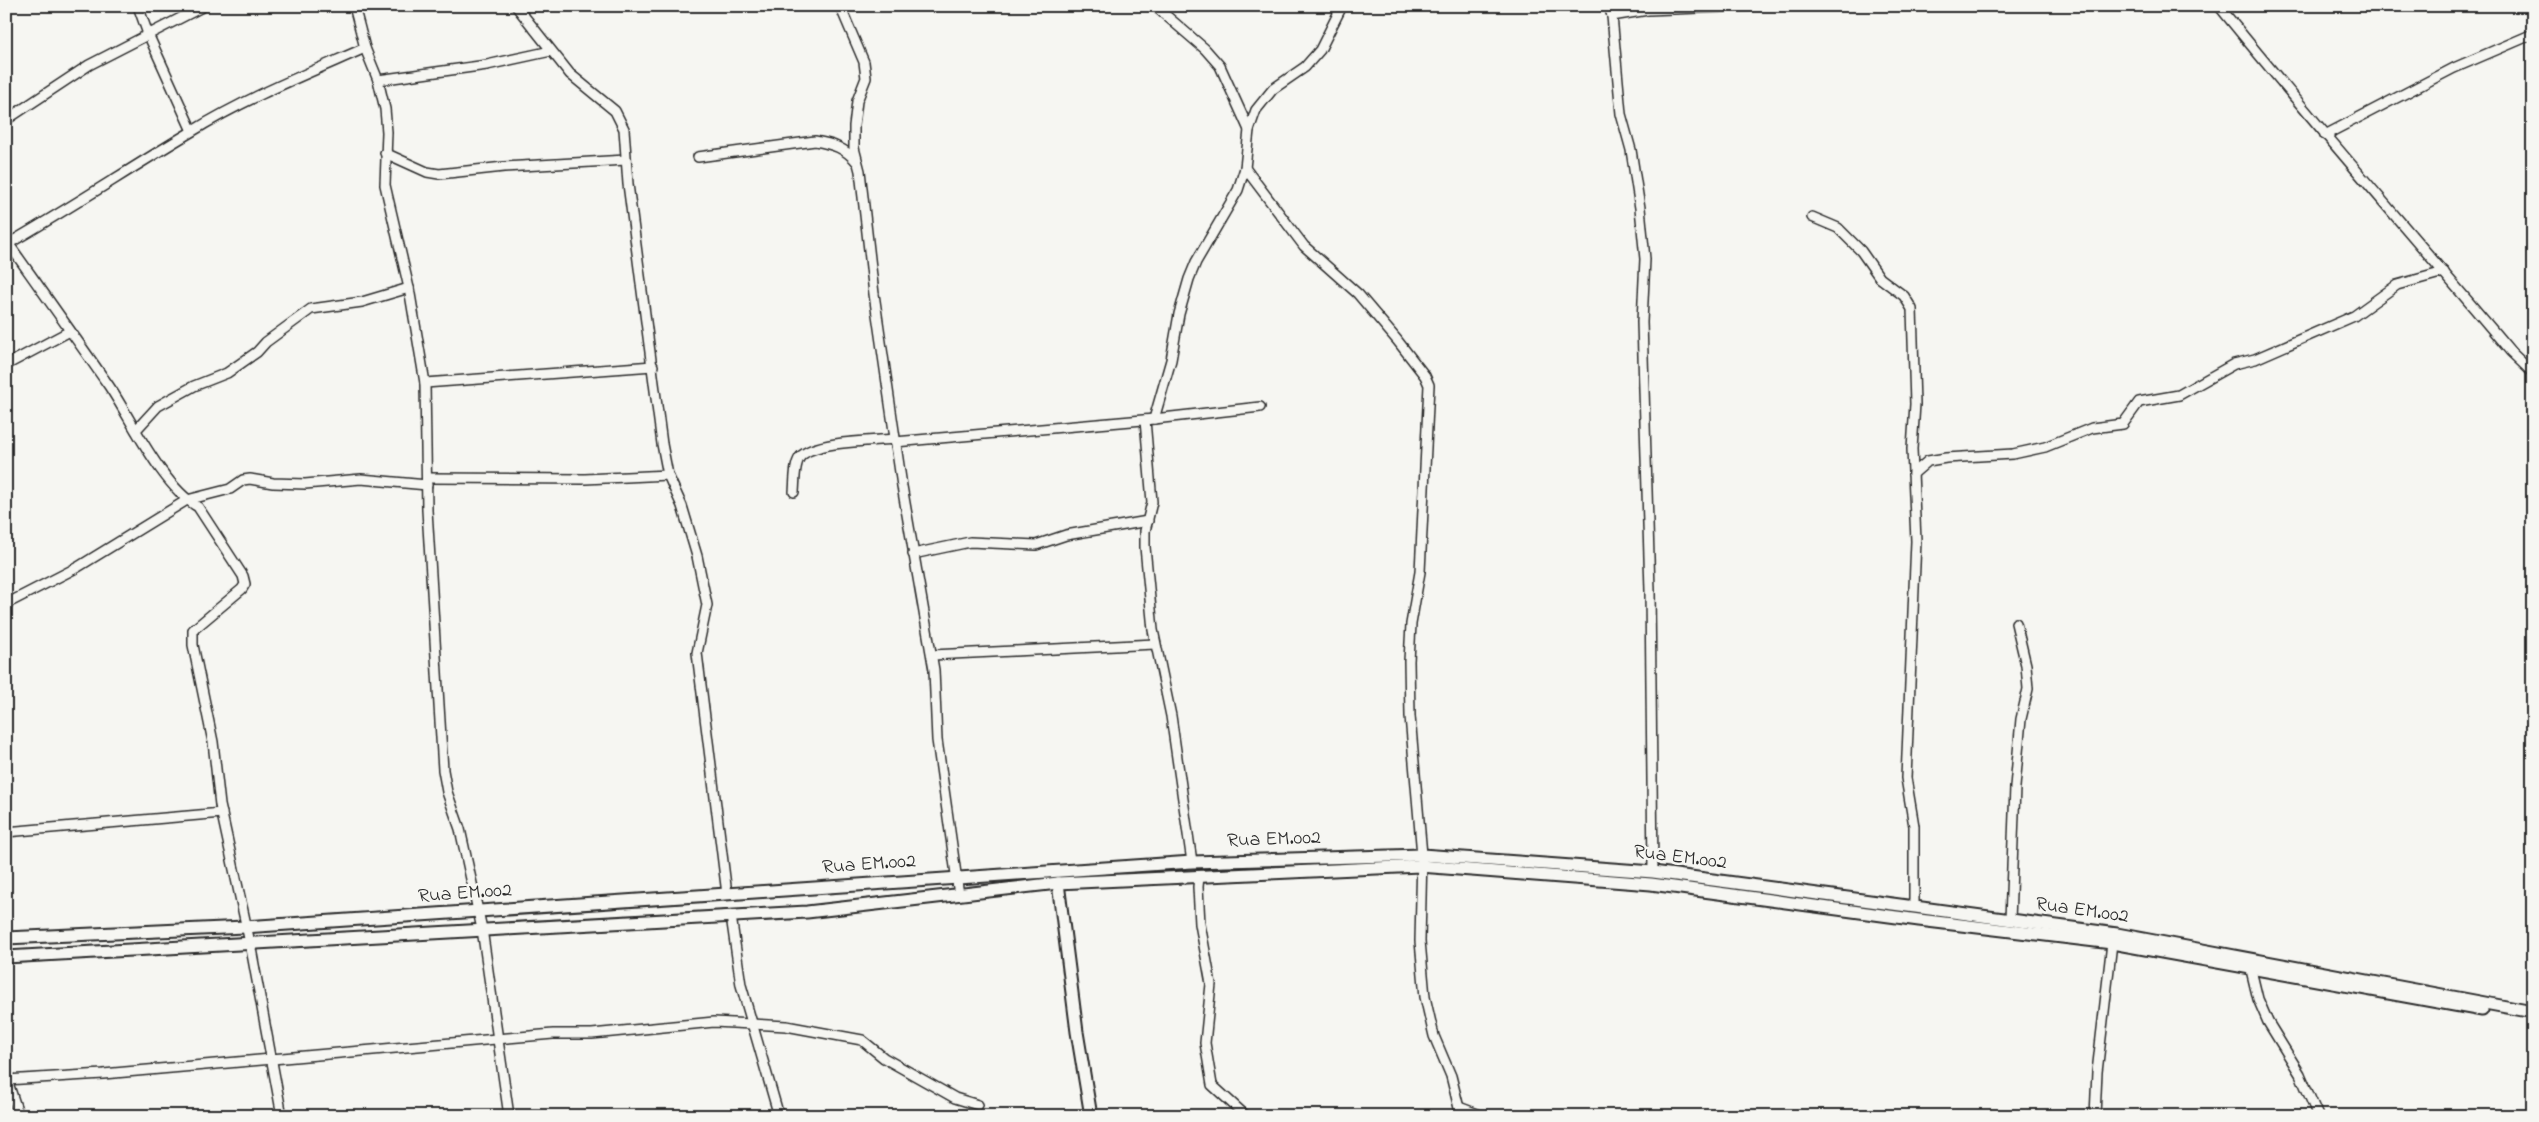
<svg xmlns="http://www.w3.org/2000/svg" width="2539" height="1122" font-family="'Indie Flower',sans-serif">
	<rect width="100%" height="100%" fill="#f6f6f2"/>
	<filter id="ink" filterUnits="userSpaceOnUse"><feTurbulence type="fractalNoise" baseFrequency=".02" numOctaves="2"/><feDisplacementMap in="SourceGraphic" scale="10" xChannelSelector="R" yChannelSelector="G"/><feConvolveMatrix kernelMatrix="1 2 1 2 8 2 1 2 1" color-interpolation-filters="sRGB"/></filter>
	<g filter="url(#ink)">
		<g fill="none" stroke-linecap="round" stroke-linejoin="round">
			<defs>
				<g id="minor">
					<path d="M138,6l10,28 44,97"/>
					<path d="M354,6l11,42 13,32 7,29 2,23 -2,53 24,103 16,95 2,127 16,260 4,22 13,37 22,100 27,187"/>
					<path d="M516,6l54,68 45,37 9,18 4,55 34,260 6,31 14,31 15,50 10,49 -10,48 30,241"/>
					<path d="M840,6l24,56 2,16 -9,23 -3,25v22l6,23 14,123 28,192 32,184 3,70 22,155"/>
					<path d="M1155,6l50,43 15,17 29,64"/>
					<path d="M1609,6l3,10"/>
					<path d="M2219,6c95,118 195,230 292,346l22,21"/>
					<path d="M378,80l109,-15 64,-14"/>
					<path d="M6,120l83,-55 115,-59"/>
					<path d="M2325,135l129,-67 79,-34"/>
					<path d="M385,153l42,19 12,2 65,-7 122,-7"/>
					<path d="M698,157l117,-16c18,3 30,7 42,21"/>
					<path d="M1245,168l59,78 54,48 39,46 28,36 4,9 -9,187 -9,52 -2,37 1,55 12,139 -2,86 5,56 9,39 17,40 10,40"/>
					<path d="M1812,217l26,11 23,23 19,27 24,18 8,13 3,95 -3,45 4,92 -10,237 8,48v81"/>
					<path d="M6,240c34,48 69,97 103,146 24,36 52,99 89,121l45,69 2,8 -3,5 -49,41v15l20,97 7,63 30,138 32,173"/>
					<path d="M6,245c63,-36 123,-76 185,-113 55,-34 115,-58 174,-84"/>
					<path d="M6,365l64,-34"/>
					<path d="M425,383l228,-17"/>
					<path d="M1154,419l17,-59 8,-46 10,-35 7,-17 42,-72 7,-22 4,-38 7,-20 17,-21 32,-22 15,-17 22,-44"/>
					<path d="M1145,420l7,82 -7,29v16l8,83 18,86 21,146"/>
					<path d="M136,430l22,-24 36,-20 33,-13 30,-21 9,-10 45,-33 51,-7 47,-14"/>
					<path d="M895,442l259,-23 106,-12"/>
					<path d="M1913,474l15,-13 18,-3 67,-4 32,-7 47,-19 31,-4 16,-22 40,-7 55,-31 21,-5 99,-43 43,-31 47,-13"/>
					<path d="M427,478l158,1 83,-4"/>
					<path d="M794,492c1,-10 0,-27 6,-35 14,-16 73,-16 95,-18"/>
					<path d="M913,554l57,-12 66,3 30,-10 82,-14"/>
					<path d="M6,604l72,-37 109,-67 43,-11 13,-9 7,-1 23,4 32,1 56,-5 66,6"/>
					<path d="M932,655l223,-11"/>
					<path d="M6,832l216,-19"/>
					<path d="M1653,872l-3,-281 -8,-269 3,-63 -5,-51 -9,-58 -10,-36 -9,-98 36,-6 103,-4"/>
					<path d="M1199,876l-1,11 2,37 11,60 -6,59 7,42 34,31"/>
					<path d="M731,916l10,69 38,131"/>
					<path d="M2010,920l5,-133 6,-68 7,-30 -2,-24 -10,-42"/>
					<path d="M2251,970l7,29 10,23 32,52 18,42"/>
					<path d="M6,1077l13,39"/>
					<path d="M6,1080l97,-6 450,-40h39l122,-12 72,4 76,14 22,18 71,40 23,7"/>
					<path d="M1459,1107l24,9"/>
					<path d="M2095,1116l2,-44 15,-129"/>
				</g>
				<g id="tertiary">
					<path d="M1058,883l19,149 14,84"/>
					<path d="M6,938l239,-11 947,-65 230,-7 231,17 464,62 416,78"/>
					<path d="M6,957l801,-45 251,-29 362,-17 231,18 268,36 193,23 370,67"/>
				</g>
			</defs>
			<use href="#minor" stroke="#2b2b2b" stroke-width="12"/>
			<use href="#tertiary" stroke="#2b2b2b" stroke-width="15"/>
			<use href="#minor" stroke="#f6f6f2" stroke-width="9"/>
			<use href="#tertiary" stroke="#f6f6f2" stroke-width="11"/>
		</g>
	</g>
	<g text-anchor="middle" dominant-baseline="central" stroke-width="5" stroke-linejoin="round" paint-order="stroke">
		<g font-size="20" fill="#2b2b2b" stroke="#f6f6f2">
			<text transform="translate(1274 840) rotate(-2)">Rua EM.002</text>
			<text transform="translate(1680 858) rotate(7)">Rua EM.002</text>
			<text transform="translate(869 865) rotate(-4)">Rua EM.002</text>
			<text transform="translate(465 894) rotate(-4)">Rua EM.002</text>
			<text transform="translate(2082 911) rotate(8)">Rua EM.002</text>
		</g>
	</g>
	<rect width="2539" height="1122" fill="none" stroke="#f6f6f2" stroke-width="25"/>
	<rect x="12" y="12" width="2514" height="1097" fill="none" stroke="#2b2b2b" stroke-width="2" filter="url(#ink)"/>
</svg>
